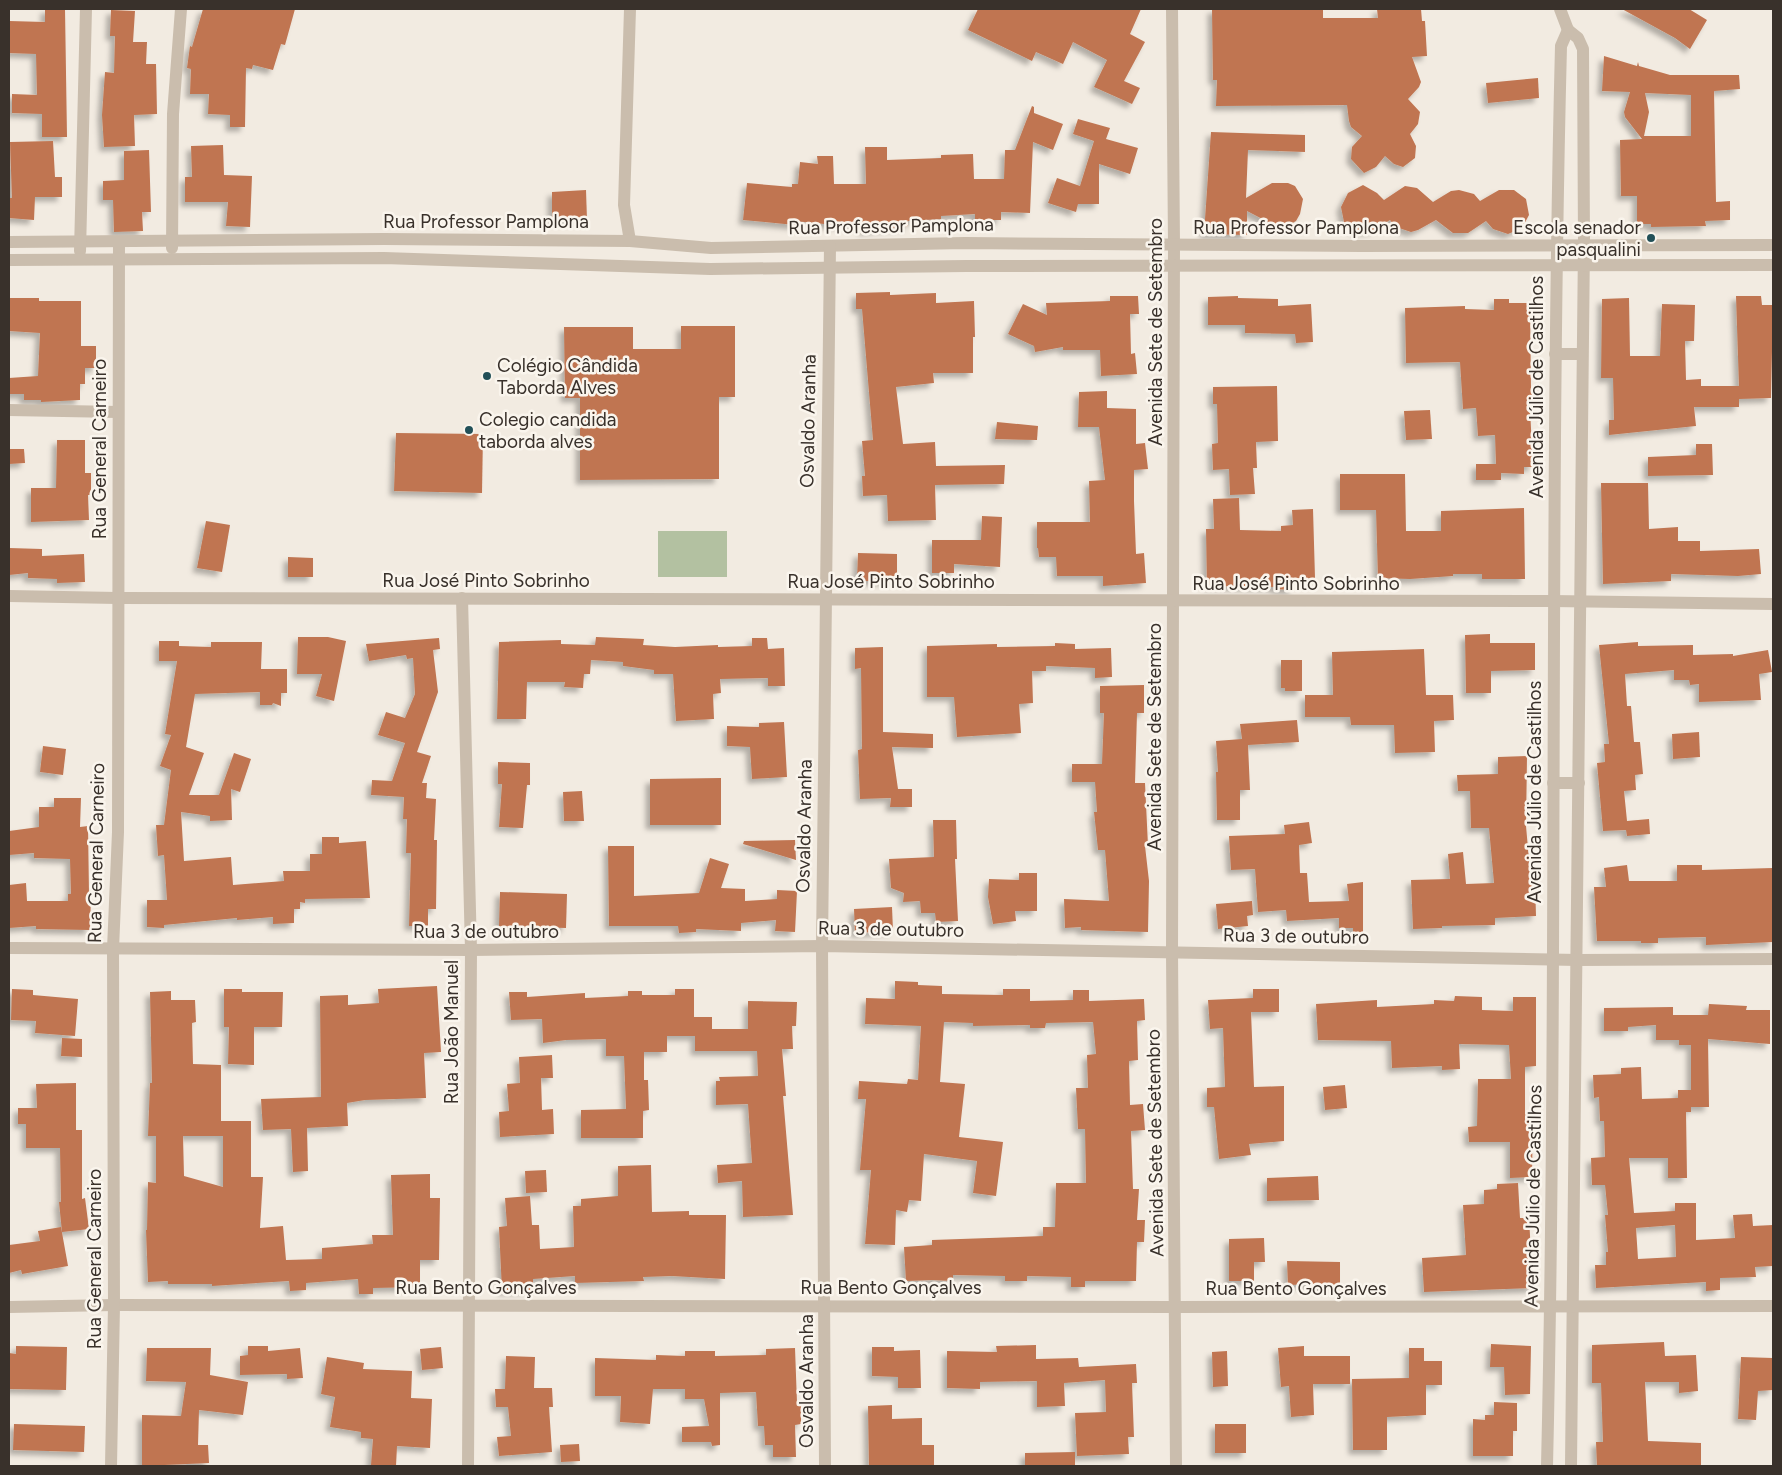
<svg xmlns="http://www.w3.org/2000/svg" width="1782" height="1475" font-family="Figtree,sans-serif">
	<defs>
		<filter id="shadow"><feDropShadow dx="-4.5" dy="4.5" stdDeviation="2.5" flood-color="#0004"/></filter>
	</defs>
	<rect width="100%" height="100%" fill="#f2ebe1"/>
	<rect fill="#b3c1a1" x="658" y="531" width="69" height="46"/>
	<g fill="#c07551" fill-rule="evenodd" filter="url(#shadow)">
		<path d="M45,9h20l2,128h-25v-23l-30,-1v-19l25,1 -1,-41 -27,-1v-32l36,1z"/>
		<path d="M203,9h92l-10,36 -4,-1 -8,26 -20,-5 -1,4 -6,-1 -1,59h-15v-12l-22,-1 1,-20h-19l1,-25 -4,-1 3,-22 2,1z"/>
		<path d="M978,9h163l-11,25 15,8 -21,39 16,7 -8,16 -38,-17 13,-27 -34,-18 -10,22 -27,-12 -4,9 -64,-31z"/>
		<path d="M1212,9h111v9h55l-1,-9h44l1,12h3l2,35 -15,1 9,25 -2,5 -11,12 12,13 -2,12 -8,10 6,12 -1,12 -12,9 -9,-3 -9,-8 -9,11 -12,6 -13,-14 1,-12 10,-11 -11,-9 -2,-6 -2,-16 -131,1 1,-26h-4z"/>
		<path d="M1622,9h67l18,11 -17,29 -15,-11z"/>
		<path d="M111,10l24,1 -2,31h14l-1,22h10l1,50 -23,1 1,31 -31,1 -2,-32 3,-43 9,1 1,-37h-5z"/>
		<path d="M1604,56l33,10 1,-4 1,4 31,9h69l1,14 -26,2 2,111 14,-1v19l-25,1 1,5 -55,1v-3h-14v-28h-16l-1,-56 22,-1 -17,-22 -1,-5 6,-20 -28,-1zM1645,93l46,2v41h-47l5,-24z"/>
		<path d="M1538,78l1,20 -51,5 -2,-20z"/>
		<path d="M1032,106l2,1v6l29,11 -10,26 -20,-8 -3,71 -29,-1v8h-26v-6l-34,2v3l-33,2v5l-45,5v-7l-29,1 -39,-4v4l-52,-5 4,-37 45,4v-3h6l2,-22 18,2 -1,-8h16l1,28h32l-1,-37h22v13l54,-2v-3l32,-1 1,25h30l1,-29h10z"/>
		<path d="M1078,119l32,9 -4,11 32,9 -8,26 -31,-10v40h-21l-2,8 -28,-9 9,-25 23,8 14,-45 -21,-7z"/>
		<path d="M1211,132l94,3v17l-57,-2 -2,48 26,-15h16l7,3 8,13 -3,15 -4,7 -7,4h-15l-27,-14v24l-43,-1z"/>
		<path d="M53,141l2,36h7v20h-27l-1,23 -25,-2 1,-20h2l-2,-56z"/>
		<path d="M223,145l1,30 28,1 -2,51 -24,-1 2,-24h-43v-25h7l-1,-31z"/>
		<path d="M149,150l2,62h-9l1,19 -29,1 -1,-32h-10v-19l21,-1v-29z"/>
		<path d="M1363,185l14,8 7,7 21,-14 12,2 16,14 18,-11 8,-1 15,4 6,7 19,-11h15l12,9 3,16 -7,13 -14,6 -15,-5 -7,-8 -18,12h-15l-17,-13 -18,10 -7,2 -15,-5 -6,-7 -19,11h-15l-12,-9 -3,-15 7,-14z"/>
		<path d="M586,190l1,30 -35,1v-29z"/>
		<path d="M890,292v3l46,-2v10l38,-2 1,36h-2v36h-40l1,10 -38,4 7,57 32,-2 1,24 69,-1 -1,19 -69,1 1,35 -48,1 -1,-26 -24,1 -1,-20h3l-3,-35 11,-1 -11,-131h-6v-16z"/>
		<path d="M1110,296h28l1,18h-9l1,40 4,-1 2,21 -36,2 -1,-26h-37v-3l-28,5 -1,-6 -26,-12 15,-30 24,11 -1,-12 64,-2z"/>
		<path d="M1238,296v2l40,1v7l33,-2 2,38 -17,1 -1,-9 -50,-1v-8h-37v-28z"/>
		<path d="M1736,296h25l1,9h11l-2,93 -32,1v8h-45l2,19 -87,9v-15h5l-1,-42h-12l1,-79 27,-1 1,58h30l2,-52 33,1 -1,36h-9l1,39 15,-1v7h38z"/>
		<path d="M9,298h30v3h42v45h15v22h-11v16h-5v16l-39,2v-2h-17v-6h-15v-16l29,-2 2,-43 -31,-2z"/>
		<path d="M1494,299h15v4h21l1,86h6l1,20h-8l3,58h-9v7l-23,-1v7h-25v-16h20l-1,-29 -17,1 -2,-28 -13,1 -3,-47 -54,1 -1,-55 60,-2v3l29,1z"/>
		<path d="M681,326h54v71h-16v82l-139,1v-82h-15l-1,-71h69v22h48z"/>
		<path d="M1277,386l1,55 -22,1 1,26h-4l2,26 -25,1 -1,-26 -16,1 -1,-26 6,-1 -1,-39h-4v-17z"/>
		<path d="M1107,391v17l29,1v35l9,-1 3,26 -14,1v31l2,53 8,-1 2,30 -43,3v-10h-46l-1,-19h-17l-1,-9h-1v-26h53l-1,-41 16,-1 -6,-53h-21l1,-35z"/>
		<path d="M1430,410l2,29 -26,1 -2,-29z"/>
		<path d="M997,422l41,4 -1,14 -42,-1z"/>
		<path d="M396,433l87,1 -1,59 -88,-2z"/>
		<path d="M57,440h28v33h6v22h-3l1,25 -58,2v-34h25z"/>
		<path d="M1696,444h16l1,31 -65,1v-19l48,-2z"/>
		<path d="M9,449h15l1,14 -16,1z"/>
		<path d="M1340,474h65l1,57h35v-20l83,-3 1,71h-43v-5h-29v2l-43,3 -32,-1 -2,-68h-36z"/>
		<path d="M1601,483h47l1,46 29,-2v14h22v10l59,-2 2,25 -23,2 -67,-2v7l-68,3z"/>
		<path d="M1239,498l1,32 41,1v-5l12,-1 -1,-15 21,-1 2,69 -22,1v11l-18,-1v-2l-68,-1 -1,-57h8l-1,-30z"/>
		<path d="M982,516l20,1 -2,50 -46,-3v9h-22v-33h49z"/>
		<path d="M206,521l24,4 -8,47 -25,-4z"/>
		<path d="M9,548l33,1v7l42,-2 1,28 -28,1v-4l-29,-1v-5l-19,2z"/>
		<path d="M858,553l39,1v27h-40z"/>
		<path d="M288,557l25,1v19h-25z"/>
		<path d="M1490,634v9h45v27l-44,1v22h-25l-1,-58z"/>
		<path d="M298,637h30l18,4 -12,60 -18,-5 6,-22h-25z"/>
		<path d="M596,637l48,2 -1,6 32,2 43,-2v2l34,-1v-8h15l1,11 16,-1 1,38h-17v-8l-48,1 1,14 -8,1 1,25 -38,2 -3,-47h-19v-4l-31,-4v-4l-32,-2 -1,14h-6l-1,14 -19,-1 1,-5h-38l-1,37h-29l2,-77 62,-2v4l34,1z"/>
		<path d="M439,638l1,11 -7,1 5,42 -21,60 14,4 -9,27h5l-1,15 10,1 -2,41h3l-1,69h-8v17h-19l2,-73h-5l1,-34h-4l1,-22 -33,-2 1,-15 20,1 13,-38 -27,-8 8,-23 19,6 10,-24 -2,-36 -6,1 -1,-4 -37,6 -3,-17z"/>
		<path d="M159,641h20v5l32,1v-5h51l-1,27h26v24h-6v13l-8,-3 -1,2h-12v-13l-65,2 -9,53 18,6 -15,42h30l15,-42 17,6 -11,33 -9,-3 1,31 -22,1v-5l-29,-4 3,49 47,-4 2,28 51,-4 -1,-10h27v-17h12v-17h17v6l27,-2 4,57 -65,1v4l-5,-1v7h-6v14l-21,1v-7l-36,3v-2l-73,7v3l-17,-1v-27h20l-3,-45 -6,1 -2,-31h8l7,-55 -11,-4 11,-31 -6,-1 12,-73h-18z"/>
		<path d="M1638,642v4l55,-1v10l40,-1v2l35,-6 4,22 -13,2 2,26 -62,2v-18l-9,1 -1,-5h-15v-10l-49,4 2,32h4l3,36h6l3,32 -8,1 1,15 -12,1 3,30 22,-2 1,15 -23,2 -1,-6 -23,1 -6,-68 8,-1 -1,-18h5l-10,-99z"/>
		<path d="M1055,643l20,1v5l36,-1 1,29 -17,1v-10l-49,-2v5h-14l1,32 -14,1 2,29 -64,4 -3,-40h-27v-51l70,-2v3l58,-1z"/>
		<path d="M883,647v85l50,2v14l-41,-1 6,42h14v18h-22l1,-9 -31,1 -2,-49 4,-1 -1,-81 -6,1v-21z"/>
		<path d="M1424,649l2,46h27l1,25 -20,1 1,31 -40,1 -1,-28h-43l-1,-8h-45v-22h28l-1,-43z"/>
		<path d="M1281,660h21v31h-17v-3h-4z"/>
		<path d="M1144,685v28h-7l-2,70h10l3,63h-3l4,35 -1,51 -67,-2v-3l-16,1 -1,-29 45,2 -4,-51h-7l-4,-38h3l-2,-30h-23v-18h30l2,-51h-4v-27z"/>
		<path d="M1297,720l2,22 -51,3 2,45h-10v30h-23l-1,-48h2l-2,-31 26,-2 -2,-15z"/>
		<path d="M784,722l3,55 -35,2 -2,-32 -23,-1v-20l32,1v-4z"/>
		<path d="M1699,732l1,25 -27,2 -1,-25z"/>
		<path d="M43,746l23,3 -3,26 -23,-3z"/>
		<path d="M1527,756l-1,70 5,56h4l1,34 -41,2v7l-53,1v2l-29,1 -2,-49 39,-1 -2,-25 15,-2 3,32 28,-1 -5,-55h-18l-1,-37h-12l-1,-16 41,-1v-17z"/>
		<path d="M498,762l32,1v22h-3l-4,43 -24,-1 3,-43h-4z"/>
		<path d="M721,778v47h-71v-46z"/>
		<path d="M582,791l2,30h-20l-1,-29z"/>
		<path d="M54,798h27l-1,29 8,-1 1,68h2l-1,36 -54,-1v-3l-27,2v-43l17,-2 1,18h41v-7h3l-1,-35 -36,-1v-5l-25,2v-24l30,-4v-20h15z"/>
		<path d="M933,820h23l1,39h-2l3,62 -22,1 -1,-9h-14l-1,-12 -17,1 1,-9 -13,-5 -2,-29 45,-2z"/>
		<path d="M1309,822l3,21 -13,2 1,28h7l2,29 40,-1 -2,-17 16,-2v53h-10v-7h-14v-10l-52,3 -1,-11 -28,2 -3,-43 -24,1 -2,-34 56,-2 -1,-9z"/>
		<path d="M795,840l1,20 -53,-16 1,-3z"/>
		<path d="M608,846h26v50l65,-3 11,-35 19,6 -8,24 24,1v12l32,-2v-9l20,1 -2,41 -20,-1 1,-11 -35,3v8l-45,-2v3l-17,1 -1,-7h-69z"/>
		<path d="M1627,865l2,16h48v-16h25v5l71,-2v74l-67,3v-8l-48,1v5h-17v-2h-44l-3,-54h12l-2,-19z"/>
		<path d="M1019,873h18v38h-22l1,10 -23,3 -5,-27 1,-18 30,1z"/>
		<path d="M500,892l67,2 -1,34 -67,-2z"/>
		<path d="M1252,901l1,14 -6,1 1,10 -30,3 -2,-25z"/>
		<path d="M892,907l1,24 -38,2 -1,-24z"/>
		<path d="M895,981l23,1v3l24,1v8l61,1v-6h27v12l43,-1v-10h16v11l55,-2 1,21 -8,1 1,39 -9,1 1,44 13,-1 2,26 -14,1 2,58h6l-2,31h8l-1,22h-7l-1,39h-51v6h-14v-10l-44,-1v5h-22v-5l-52,-1v6l-21,-1 -26,1 -2,-34 28,-2v-5l111,-4v-9h12l1,-44h30l-1,-54h-7l-2,-41h12l-1,-33 9,-1 -3,-32 -47,1 -1,5h-15v-3l-57,1v-3l-29,-1 -4,60 25,2 -6,53 44,5 -7,54 -23,-3 4,-32 -53,-7 -3,47 -12,-1 -2,12 -11,-2 -1,35 -30,-1 6,-74h-11l6,-71h-8l1,-18 48,3 1,-5 10,1 3,-54 -56,-2 1,-26 29,1z"/>
		<path d="M437,986l4,66 -17,1 2,45 -61,2 -18,3 1,23 -41,2 1,43 -15,1 -2,-43 -28,1 -2,-31 60,-2 -1,-101 28,-1v10l31,-2 -1,-14z"/>
		<path d="M12,989l21,1v5l45,4 -3,37 -40,-3 1,-12 -25,-1z"/>
		<path d="M224,989h18v3h41l-1,35h-28v38l-26,-1 1,-37h-5z"/>
		<path d="M675,989h19v28h18v12h36v-28l49,1 -1,24h-4l1,23h-11l4,47h-3l10,119 -50,2 -1,-36 -24,2 -1,-18 35,-2 -4,-59 -32,1v-24h4l-1,-4 39,-1 -1,-25h-62v-15h-28v16h-23v28h4l1,30 -6,1v27h-62v-28l45,-1 -2,-53h-18v-17l-40,1 -23,3 -1,-24 -31,1 -2,-28h18v5l58,-4v5l43,-2v-5h14v4h33z"/>
		<path d="M1253,989h26v23h-28l3,75 30,-1v55l-35,3 2,11 -32,4 -5,-52h-7v-19l18,-1 -2,-59 -13,1 -2,-29 45,-2z"/>
		<path d="M171,991v9h24l1,22 -4,1 1,41 28,1v56h30v56h12l-3,51 23,-2 3,34 36,-1v-11l51,-4 -1,-9h21l-2,-60 39,-1v24h10l-1,62h-19v27l-47,1v6h-14l-1,-15 -52,4v7l-16,1 -1,-10 -77,5v-2h-44v-3l-20,1 -2,-52h1l1,-48 8,1v-47h-8l2,-53h2l-2,-91zM183,1136h40v51l-39,-11z"/>
		<path d="M1455,996l27,1v13l31,1v-14h23v69l-11,1v47h8l-1,63 -22,1v-36h-41l-1,-15 9,-1 1,-47h33l-2,-34 -50,-1 1,25 -18,1v-4l-50,2 -1,-27 -73,-1 -2,-36 61,-4v7l57,-3v-4l20,1z"/>
		<path d="M1709,1004l38,2 -1,4h24v34l-62,-5 1,68h-18v5h-5l1,66h-19v-20h-39l5,55 41,-2v-8h21v37l39,-2 -2,-23 19,-1 1,12 20,-1v41l-18,1 1,10 -36,1v12l-14,1v-9l-110,6 -1,-23h11v-13h2l-3,-37h3l-3,-30h-13l-1,-27 14,-1 -1,-36h-4l-1,-24 -5,1 -1,-23 28,-1v-6l20,-1 1,32 36,-1v-8h13v-45h-12v-5h-23v-15l-28,2v4h-24v-23l69,-1v8h35zM1675,1225l1,32 -38,2 -2,-31z"/>
		<path d="M62,1038l20,1v18l-21,-1z"/>
		<path d="M552,1055l1,23h-12l1,32 11,-1 1,25 -54,3 -1,-25 10,-1 -2,-27 13,-1 -1,-26z"/>
		<path d="M76,1083v47h6v69l3,-1 4,31 -27,3 -3,-30h2l-1,-54h-34v-24h-8v-16h19l-1,-24z"/>
		<path d="M1345,1085l2,23 -22,2 -2,-23z"/>
		<path d="M651,1165l1,47 37,-1v4h37l-1,64 -53,-3 -29,1 1,4 -69,2v-7l-42,3v11l-31,1 -3,-64 8,-1 -2,-28 25,-2 2,29h7l1,24 34,-2 -1,-41h8v-7l37,-3v-30z"/>
		<path d="M546,1170l1,22 -21,1 -1,-22z"/>
		<path d="M1318,1176l1,24 -52,1v-23z"/>
		<path d="M1518,1183l2,35h9l4,70 -109,4 -2,-34 44,-3 -3,-50 21,-1v-14l13,-1v-5z"/>
		<path d="M61,1227l7,39 -46,8 -1,-4 -12,3v-28l31,-4 -2,-10z"/>
		<path d="M1264,1238l1,24h-11v19h-25v-42z"/>
		<path d="M1287,1261l53,1v26h-21v-4l-31,1z"/>
		<path d="M1664,1342l1,14 31,-1 2,36 -19,2v-11h-34l3,59 53,2v23h-104l-1,-24h7l-2,-59h-9v-38z"/>
		<path d="M1491,1344l40,2 -1,48 -25,1 -1,-28h-14z"/>
		<path d="M1036,1345v14l42,-1 1,9 57,-3 1,19h-5l2,54h-6l1,17 -52,2 -2,-43 31,-1 -1,-32 -41,3 1,23 -28,1v-26l-57,1v7l-33,-1v-37l50,1 -1,-6z"/>
		<path d="M16,1346l51,1 -1,43 -57,-1v-36l7,1z"/>
		<path d="M248,1346h20v5l32,-3 3,30 -16,1v-5l-47,1v-19l8,-1z"/>
		<path d="M1304,1346v10h46v28h-37l1,31 -23,2 -2,-31 -8,1 -3,-39z"/>
		<path d="M441,1347l2,21 -21,2 -2,-21z"/>
		<path d="M872,1347h22v4l26,-1 1,38h-23v-11l-26,-1z"/>
		<path d="M147,1348h64l-1,27 38,7 -5,33 -44,-5 -1,35h10l1,18 -67,3v-51l39,1 5,-34 -40,-1z"/>
		<path d="M795,1348l2,55h4v21l-6,1 1,32h-23v-12h-8l-1,-19h-6l-2,-34 -36,1v52l-8,1 -1,-4h-29v-15l27,-1 -5,-27h-19v-10h-32l-3,35 -30,-2 1,-26h-26v-38l61,2v-5l29,1v-5h30v5l51,-1v-6z"/>
		<path d="M1409,1348h15v13h18v24h-16v30l-39,2v33h-34l-1,-71 57,-1z"/>
		<path d="M1227,1351l1,35 -15,1 -1,-35z"/>
		<path d="M506,1356l29,1 -1,31h18l1,19h-4l3,45 -53,4 -2,-19 14,-1 -3,-29h-12l-1,-18h10z"/>
		<path d="M327,1357l37,6 -1,6 49,2 -1,27 21,1 -2,49 -33,-2 -1,20 -25,-1 2,-26 -12,-1v-6l-31,-5 5,-30 -14,-3z"/>
		<path d="M1741,1357l32,1v32l-15,1 -2,29 -18,-1z"/>
		<path d="M1494,1402l23,1v28h-4v25h-40v-37l12,1v-5h9z"/>
		<path d="M892,1405v14l30,-1v27h12v21h-65l-1,-60z"/>
		<path d="M14,1424l71,2 -1,26 -71,-2z"/>
		<rect x="1215" y="1424" width="31" height="29"/>
		<path d="M579,1444l1,17 -19,1 -1,-17z"/>
		<path d="M1075,1452v14h-50v-13z"/>
	</g>
	<g fill="none" stroke-linecap="round" stroke-linejoin="round">
		<g stroke="#cabdad" stroke-width="12">
			<path d="M630,9l-6,196 6,36"/>
			<path d="M1172,9l2,236 -2,708 4,513"/>
			<path d="M1560,9l8,21"/>
			<path d="M1568,30l10,8 5,11 1,195 -13,1222"/>
			<path d="M9,242l375,-3 246,2 81,7 254,-5 396,3 412,-1"/>
			<path d="M172,248l1,-134 8,-105"/>
			<path d="M80,251l6,-242"/>
			<path d="M9,260l375,-2 326,11 256,-3 807,-1"/>
			<path d="M1555,354h27"/>
			<path d="M9,410l109,2"/>
			<path d="M9,596l108,2 1435,3 221,3"/>
			<path d="M462,598l9,352 -3,516"/>
			<path d="M1553,783h26"/>
			<path d="M9,948l462,2 351,-4 756,14 195,-1"/>
			<path d="M9,1307l105,-2 1062,2 597,-1"/>
			<path d="M111,1466l3,-161 -1,-356 5,-117 1,-590"/>
			<path d="M825,1466l-3,-520 8,-700"/>
			<path d="M1547,1466c11,-473 2,-947 14,-1420l7,-16"/>
		</g>
	</g>
	<g fill="#225058" stroke="#faf5ed" stroke-width="2">
		<circle cx="1651" cy="238" r="5"/>
		<circle cx="487" cy="376" r="5"/>
		<circle cx="469" cy="430" r="5"/>
	</g>
	<g text-anchor="middle" dominant-baseline="central" stroke-width="5" stroke-linejoin="round" paint-order="stroke">
		<g font-size="19" fill="#39312b" stroke="#faf5ed">
			<text x="486" y="221">Rua Professor Pamplona</text>
			<text transform="translate(891 226) rotate(-1)">Rua Professor Pamplona</text>
			<text x="1296" y="227">Rua Professor Pamplona</text>
			<text transform="translate(1155 332) rotate(-90)">Avenida Sete de Setembro</text>
			<text transform="translate(1536 387) rotate(-90)">Avenida Júlio de Castilhos</text>
			<text transform="translate(808 421) rotate(-89)">Osvaldo Aranha</text>
			<text transform="translate(99 449) rotate(-90)">Rua General Carneiro</text>
			<text x="486" y="580">Rua José Pinto Sobrinho</text>
			<text x="891" y="581">Rua José Pinto Sobrinho</text>
			<text x="1296" y="583">Rua José Pinto Sobrinho</text>
			<text transform="translate(1154 737) rotate(-90)">Avenida Sete de Setembro</text>
			<text transform="translate(1534 792) rotate(-90)">Avenida Júlio de Castilhos</text>
			<text transform="translate(804 826) rotate(-89)">Osvaldo Aranha</text>
			<text transform="translate(96 853) rotate(-89)">Rua General Carneiro</text>
			<text transform="translate(891 929) rotate(1)">Rua 3 de outubro</text>
			<text x="486" y="931">Rua 3 de outubro</text>
			<text transform="translate(1296 936) rotate(1)">Rua 3 de outubro</text>
			<text transform="translate(451 1032) rotate(-90)">Rua João Manuel</text>
			<text transform="translate(1155 1143) rotate(-91)">Avenida Sete de Setembro</text>
			<text transform="translate(1533 1196) rotate(-89)">Avenida Júlio de Castilhos</text>
			<text transform="translate(94 1259) rotate(-90)">Rua General Carneiro</text>
			<text x="486" y="1287">Rua Bento Gonçalves</text>
			<text x="891" y="1287">Rua Bento Gonçalves</text>
			<text x="1296" y="1288">Rua Bento Gonçalves</text>
			<text transform="translate(806 1381) rotate(-90)">Osvaldo Aranha</text>
		</g>
		<g font-size="19" fill="#39312b" stroke="#faf5ed" text-anchor="start">
			<text x="1641" y="227" text-anchor="end">Escola senador<tspan x="1641" dy="22">pasqualini</tspan></text>
			<text x="497" y="365">Colégio Cândida<tspan x="497" dy="22">Taborda Alves</tspan></text>
			<text x="479" y="419">Colegio candida<tspan x="479" dy="22">taborda alves</tspan></text>
		</g>
	</g>
	<rect width="1782" height="1475" fill="none" stroke="#39312b" stroke-width="20"/>
</svg>
